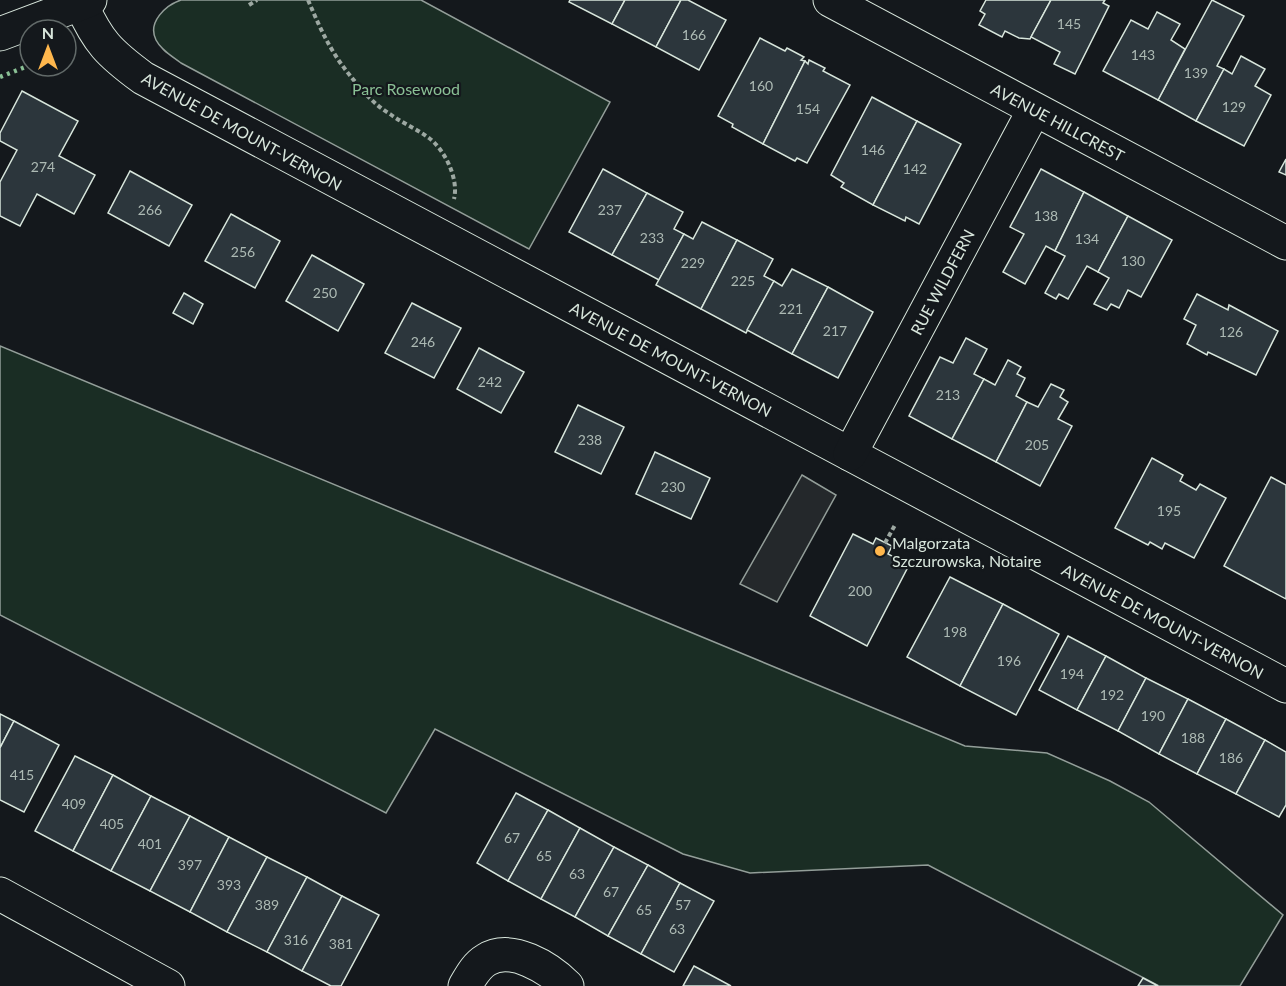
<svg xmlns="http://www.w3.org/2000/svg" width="1286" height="986" font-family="Lato,sans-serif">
	<rect width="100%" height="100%" fill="#14181c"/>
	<g fill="#1a2d24" stroke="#939e99" stroke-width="1.5">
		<path d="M181,0h240l189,102 -81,147 -348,-186c-9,-7 -20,-13 -25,-23 -9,-18 10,-35 25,-40z"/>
		<path d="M0,346l965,400 82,7 63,28 39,21 134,113 -43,71h-81l-231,-121 -178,8 -67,-19 -248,-125 -49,84 -386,-198z"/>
	</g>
	<path fill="#24282b" stroke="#939e99" stroke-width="1.5" d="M802,475l34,20 -59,107 -37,-18z"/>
	<g fill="#2c363c" stroke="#d8e6dc" stroke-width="1.5">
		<path d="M570,0h55l-13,24 -43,-22z"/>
		<path d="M625,0h56l-25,47 -44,-23z"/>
		<path d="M681,0h7l38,20 -27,50 -43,-23z"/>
		<path d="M986,0h65l-21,39 -11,-1 -14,-7 -3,6 -23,-12 6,-11 -5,-3z"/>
		<path d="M1051,0h54l-2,3 6,3 -34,68 -21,-10 6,-12 -29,-15z"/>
		<path d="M1212,0l32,16 -27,50 7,3 -28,52 -38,-21z"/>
		<path d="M1157,12l23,12 -9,16 14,9 -27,51 -55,-29 28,-51 17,9z"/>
		<path d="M760,38l25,13 2,-3 17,9 -3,3 4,1 -42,83 -31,-17 1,-3 -15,-8z"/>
		<path d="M1241,56l24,13 -10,17 16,9 -27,51 -48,-25 28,-52 8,5z"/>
		<path d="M809,60l16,8 -2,3 27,14 -43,78 -10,-5 -2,3 -32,-17 42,-83 3,3z"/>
		<path d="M22,91l56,30 -19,35 36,19 -21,39 -37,-20 -17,32 -20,-10v-34l17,-32 -17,-9v-8z"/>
		<path d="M872,97l45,24 -44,84 -32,-18 3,-4 -13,-8z"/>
		<path d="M917,121l44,23 -42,80 -13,-7 -1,4 -32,-16z"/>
		<path d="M1286,159v16l-7,-3z"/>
		<path d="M603,169l44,24 -35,62 -43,-23z"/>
		<path d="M1041,169l43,23 -29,59 -9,-5 -21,38 -22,-12 21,-38 -14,-7z"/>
		<path d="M130,171l62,34 -23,41 -61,-33z"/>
		<path d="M1084,192l44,24 -30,56 -11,-6 -19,33 -9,-5 -3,5 -11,-6 20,-37 -10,-5z"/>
		<path d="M647,193l36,19 -9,17 10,5 -25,46 -47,-25z"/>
		<path d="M231,214l49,27 -25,47 -50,-27z"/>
		<path d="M1128,216l44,24 -31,57 -13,-7 -9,18 -8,-4 -4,6 -13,-6 15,-26 -11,-6z"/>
		<path d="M702,222l35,18 -36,69 -45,-24 28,-51 9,5z"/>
		<path d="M737,240l36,19 -9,17 10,5 -28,52 -45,-24z"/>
		<path d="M312,255l52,29 -26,47 -52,-30z"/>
		<path d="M792,269l36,18 -36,67 -45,-24 27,-49 8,5z"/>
		<path d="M828,287l45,25 -35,66 -46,-24z"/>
		<path d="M184,293l19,11 -10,20 -20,-11z"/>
		<path d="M1197,294l31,16 1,-5 49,26 -22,44 -48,-23 -1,3 -20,-11 9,-19 -12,-6z"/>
		<path d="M412,303l49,25 -27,50 -49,-25z"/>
		<path d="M966,338l21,11 -13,25 10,5 -32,60 -43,-23 31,-59 13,6z"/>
		<path d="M479,348l45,24 -23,41 -44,-24z"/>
		<path d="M1008,360l13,7 -4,7 8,4 -9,18 11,6 -31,60 -44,-23 32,-60 11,6z"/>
		<path d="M1051,384l13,6 -4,7 8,5 -10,17 14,7 -32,60 -44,-24 31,-60 11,5z"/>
		<path d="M578,405l46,22 -23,47 -46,-22z"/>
		<path d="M655,452l55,26 -19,41 -55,-25z"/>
		<path d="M1152,458l31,17 -3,6 16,9 4,-6 26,14 -32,60 -29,-15 -3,6 -12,-7 -2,3 -33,-17z"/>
		<path d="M1271,477l15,8v114l-62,-33z"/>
		<path d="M853,534l20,10 3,-6 16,8 -4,8 21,11 -42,81 -57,-30z"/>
		<path d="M950,577l53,27 -43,82 -53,-29z"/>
		<path d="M1003,604l56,30 -43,81 -56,-29z"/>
		<path d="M1068,636l38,20 -29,54 -38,-20z"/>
		<path d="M1106,656l40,22 -28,53 -41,-21z"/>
		<path d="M1146,678l42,21 -29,55 -41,-23z"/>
		<path d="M1188,699l38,20 -29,55 -38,-20z"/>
		<path d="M0,714l14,7 -14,27z"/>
		<path d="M1226,719l39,21 -29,54 -39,-20z"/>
		<path d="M14,721l45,24 -35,67 -24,-12v-52z"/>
		<path d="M1265,740l21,12v53l-7,12 -43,-23z"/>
		<path d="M75,756l38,19 -40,76 -38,-20z"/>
		<path d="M113,775l38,21 -40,75 -38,-20z"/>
		<path d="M516,793l32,17 -40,71 -31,-18z"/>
		<path d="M151,796l39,20 -40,75 -39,-20z"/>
		<path d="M548,810l32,18 -39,71 -33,-18z"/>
		<path d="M190,816l39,21 -39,75 -40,-21z"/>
		<path d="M580,828l34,19 -39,70 -34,-18z"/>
		<path d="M229,837l38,20 -40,75 -37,-20z"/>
		<path d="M614,847l34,18 -40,71 -33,-19z"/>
		<path d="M267,857l40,20 -40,75 -40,-20z"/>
		<path d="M648,865l32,18 -39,71 -33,-18z"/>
		<path d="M307,877l35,19 -40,75 -35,-19z"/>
		<path d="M680,883l34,18 -40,71 -33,-18z"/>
		<path d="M342,896l37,19 -38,71h-10l-29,-15z"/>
		<path d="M694,966l37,20h-48z"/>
		<path d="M1143,978l15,8h-20z"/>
	</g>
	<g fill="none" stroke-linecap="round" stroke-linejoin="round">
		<defs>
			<g id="street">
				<path d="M830,0l456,243"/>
				<path d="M81,4c17,38 28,49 62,74 380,205 762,406 1143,608"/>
				<path d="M0,34l90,-34"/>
				<path d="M850,454l184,-344"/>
				<path d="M0,894l168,92"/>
				<path d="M465,986c6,-10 11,-20 21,-26 25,-16 63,8 81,26"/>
			</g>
		</defs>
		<use href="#street" stroke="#d8e6dc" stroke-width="35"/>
		<g stroke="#9da8a2" stroke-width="4" stroke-dasharray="4.5 3" stroke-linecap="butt">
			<path d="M308,0c15,35 25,57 51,86 9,11 19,21 31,28 12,9 27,15 39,24 16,12 30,41 25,61"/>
			<path d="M249,5l8,-5"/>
			<path d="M885,543l10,-18"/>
		</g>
		<use href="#street" stroke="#14181c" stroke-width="33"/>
		<path stroke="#8ac095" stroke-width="4.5" stroke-dasharray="3 4.5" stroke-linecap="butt" d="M0,77l28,-11"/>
	</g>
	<circle fill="#ffb74d" stroke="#14181c" stroke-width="2" cx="880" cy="551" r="6"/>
	<g text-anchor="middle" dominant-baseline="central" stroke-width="4.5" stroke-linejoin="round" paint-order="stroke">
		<g font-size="14" fill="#adbab4">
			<text x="1069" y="23">145</text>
			<text x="694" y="34">166</text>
			<text x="1143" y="54">143</text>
			<text x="1196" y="72">139</text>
			<text x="761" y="85">160</text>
			<text x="1234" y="106">129</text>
			<text x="808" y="108">154</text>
			<text x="873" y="149">146</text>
			<text x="43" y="166">274</text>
			<text x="915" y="168">142</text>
			<text x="150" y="209">266</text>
			<text x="610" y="209">237</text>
			<text x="1046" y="215">138</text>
			<text x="652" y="237">233</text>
			<text x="1087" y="238">134</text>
			<text x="243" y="251">256</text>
			<text x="1133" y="260">130</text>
			<text x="693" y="262">229</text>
			<text x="743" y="280">225</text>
			<text x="325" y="292">250</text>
			<text x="791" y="308">221</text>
			<text x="835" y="330">217</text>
			<text x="1231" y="331">126</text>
			<text x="423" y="341">246</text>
			<text x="490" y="381">242</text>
			<text x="948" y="394">213</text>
			<text x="590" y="439">238</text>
			<text x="1037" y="444">205</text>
			<text x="673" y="486">230</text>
			<text x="1169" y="510">195</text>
			<text x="860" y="590">200</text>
			<text x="955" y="631">198</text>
			<text x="1009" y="660">196</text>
			<text x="1072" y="673">194</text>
			<text x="1112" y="694">192</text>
			<text x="1153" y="715">190</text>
			<text x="1193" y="737">188</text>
			<text x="1231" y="757">186</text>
			<text x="22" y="774">415</text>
			<text x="74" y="803">409</text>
			<text x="112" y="823">405</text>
			<text x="512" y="837">67</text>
			<text x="150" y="843">401</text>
			<text x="544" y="855">65</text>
			<text x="190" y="864">397</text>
			<text x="577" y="873">63</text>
			<text x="229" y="884">393</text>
			<text x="611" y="891">67</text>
			<text x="267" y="904">389</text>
			<text x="683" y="904">57</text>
			<text x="644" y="909">65</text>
			<text x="677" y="928">63</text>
			<text x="296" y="939">316</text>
			<text x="341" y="943">381</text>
		</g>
		<g font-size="16" fill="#8ac095" stroke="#14181c">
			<text x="406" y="88">Parc Rosewood</text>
		</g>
		<g font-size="16" fill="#d8e6dc" stroke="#14181c">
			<text transform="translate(1058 122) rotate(28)">AVENUE HILLCREST</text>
			<text transform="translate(242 131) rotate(29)">AVENUE DE MOUNT-VERNON</text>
			<text transform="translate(942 282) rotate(-62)">RUE WILDFERN</text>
			<text transform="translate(671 359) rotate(28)">AVENUE DE MOUNT-VERNON</text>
			<text transform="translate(1163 621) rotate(28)">AVENUE DE MOUNT-VERNON</text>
		</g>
		<g font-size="16" fill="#d8e6dc" stroke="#14181c" text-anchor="start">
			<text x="892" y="542">Malgorzata<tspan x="892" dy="18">Szczurowska, Notaire</tspan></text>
		</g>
	</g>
	<g transform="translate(48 48)"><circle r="28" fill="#14181c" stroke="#626a69" stroke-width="1.5"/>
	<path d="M0-4.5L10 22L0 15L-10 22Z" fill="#ffb74d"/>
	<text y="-9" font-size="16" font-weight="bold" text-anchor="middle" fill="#d8e6dc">N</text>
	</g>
</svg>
